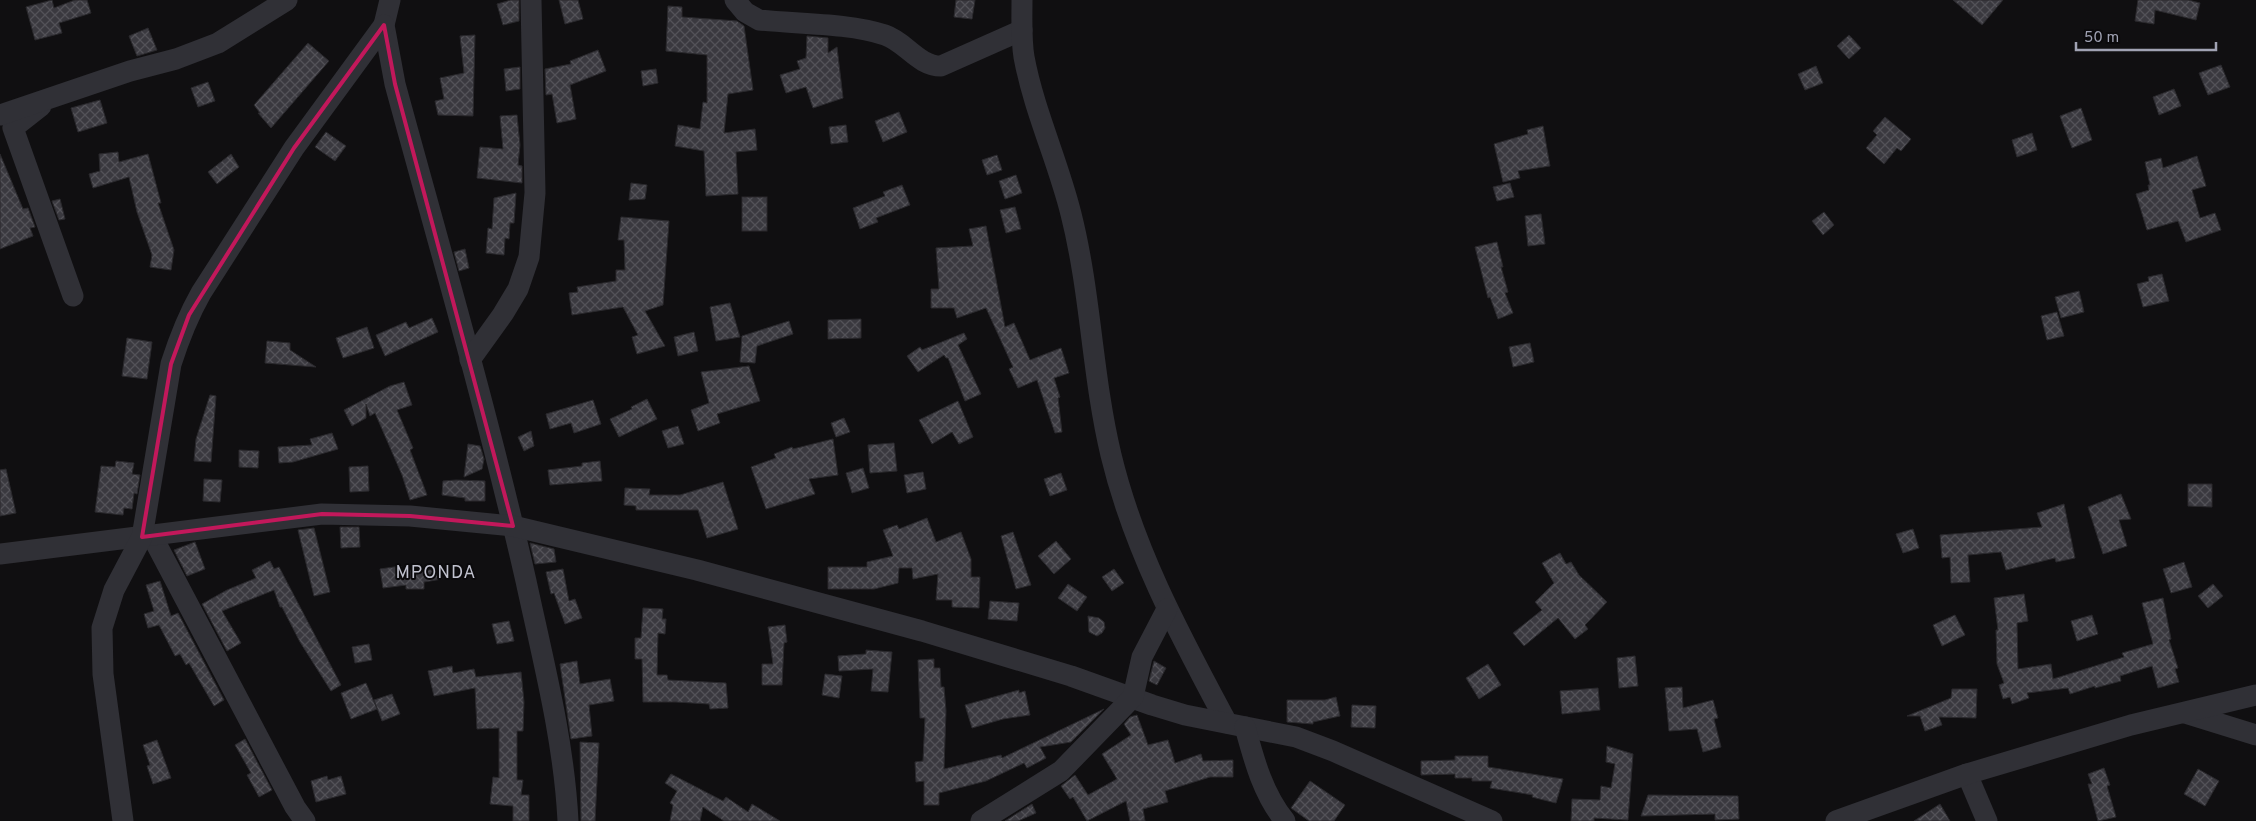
<svg xmlns="http://www.w3.org/2000/svg" width="2256" height="821" font-family="Overpass,sans-serif">
	<defs>
		<pattern id="building-cross-hatch" width="8" height="8" patternUnits="userSpaceOnUse" patternTransform="scale(1.25)"><rect width="8" height="8" fill="#3a393f"/><path d="M0 0l8 8M0 8l8-8" fill="none" stroke="#535258"/></pattern>
	</defs>
	<rect width="100%" height="100%" fill="#100f11"/>
	<g fill="url(#building-cross-hatch)" stroke="#2a292d">
		<path d="M52,0l2,8 21,-8h12l4,13 -32,10 3,10 -27,7 -9,-33z"/>
		<path d="M511,0h8v21l-16,4 -6,-21z"/>
		<path d="M559,0h19l5,19 -18,5z"/>
		<path d="M956,0h19l-3,19 -18,-2z"/>
		<path d="M1953,0h50l-21,25z"/>
		<path d="M2138,0h50l12,3 -4,17 -41,-10 -1,14 -19,-3z"/>
		<path d="M668,6l14,1v10l55,4 7,5 9,64 -25,4 -4,39 31,-4 2,21 -21,2 2,42 -32,2 -2,-45 -29,-5 3,-21 22,4 3,-27 4,1v-48l-41,-4z"/>
		<path d="M148,28l9,22 -20,6 -8,-20z"/>
		<path d="M475,35l-2,81 -35,-1 -3,-14 9,-2 -4,-21 24,-5 -4,-37z"/>
		<path d="M1849,35l12,13 -12,11 -12,-13z"/>
		<path d="M807,36l21,2v15l9,-6 6,51 -30,10 -7,-21 -20,6 -6,-18 20,-6 -3,-8 9,-3z"/>
		<path d="M308,43l21,18 -58,67 -13,-15h2l-6,-8z"/>
		<path d="M598,50l8,21 -36,14 6,34 -19,4 -5,-29 -6,1 -1,-26 26,-5 -1,-3z"/>
		<path d="M2221,65l9,22 -22,8 -9,-22z"/>
		<path d="M1816,66l7,17 -18,7 -7,-16z"/>
		<path d="M520,67v22l-14,2 -2,-22z"/>
		<path d="M656,69l2,14 -15,3 -2,-15z"/>
		<path d="M208,82l7,19 -17,6 -7,-19z"/>
		<path d="M2174,89l7,17 -22,9 -6,-18z"/>
		<path d="M100,100l7,23 -29,9 -7,-24z"/>
		<path d="M2081,108l11,32 -20,8 -12,-32z"/>
		<path d="M899,112l8,20 -24,10 -8,-21z"/>
		<path d="M517,115l3,30 -2,20 4,1v17l-45,-5 3,-31 23,2 -3,-33z"/>
		<path d="M1885,117l26,22 -10,12 -4,-3 -13,16 -18,-16 11,-13 -4,-4z"/>
		<path d="M846,125l2,17 -17,2 -2,-17z"/>
		<path d="M1543,126l7,40 -32,5 2,7 -17,4 -9,-38 34,-10 -1,-4z"/>
		<path d="M326,132l20,14 -11,15 -20,-14z"/>
		<path d="M2032,133l5,17 -20,7 -5,-17z"/>
		<path d="M118,152l1,10 29,-8 13,49h-3l16,47 -3,20 -21,-3 2,-12 -15,-43 -8,-35 -36,11 -4,-14 11,-3 -1,-17z"/>
		<path d="M0,154l23,55 5,-1 7,19 -5,1 3,8 -33,13z"/>
		<path d="M231,154l8,13 -22,17 -9,-12z"/>
		<path d="M997,155l5,15 -15,5 -5,-15z"/>
		<path d="M2197,156l9,30 -14,4 8,28 15,-5 6,17 -35,12 -8,-21 -31,9 -11,-36 13,-4 -1,-5h2l-5,-23 16,-4 2,10z"/>
		<path d="M1016,175l6,18 -17,6 -6,-18z"/>
		<path d="M631,183l16,2 -2,14 -16,1z"/>
		<path d="M1510,183l4,14 -17,4 -4,-14z"/>
		<path d="M902,185l8,20 -34,13 2,4 -18,7 -7,-21 32,-12 -2,-4z"/>
		<path d="M516,193l-2,30h-4l-1,16 -4,-1 -1,17 -18,-2 2,-25 4,1 2,-31z"/>
		<rect x="742" y="197" width="25" height="34"/>
		<path d="M60,199l5,20 -6,1 -7,-19z"/>
		<path d="M1015,207l6,22 -15,4 -6,-23z"/>
		<path d="M1824,212l10,13 -11,10 -11,-14z"/>
		<path d="M1541,214l4,30 -17,2 -3,-30z"/>
		<path d="M621,217l48,4 -6,84 -18,6 20,35 -28,8 -5,-17 6,-2 -15,-28 -51,8 -3,-22 9,-1 -1,-5 39,-6v-11h9l-1,-30h-6z"/>
		<path d="M986,226l19,101 9,-4 16,37 31,-12 8,25 -15,5 6,19 -2,1 4,34 -7,1 -18,-53 -19,8 -9,-19 4,-2 -27,-59 -29,10 -3,-10h-23v-19h8l-3,-41 37,-2 -4,-17z"/>
		<path d="M1497,242l6,25h-2l7,25 -3,1 8,20 -15,6 -8,-22 -2,1 -13,-51z"/>
		<path d="M465,249l4,19 -10,3 -5,-19z"/>
		<path d="M2162,274l7,27 -26,6 -6,-23 12,-3 -1,-4z"/>
		<path d="M2079,291l5,21 -23,6 -6,-21z"/>
		<path d="M730,303l10,34 -24,4 -6,-34z"/>
		<path d="M2057,312l7,24 -17,4 -6,-24z"/>
		<path d="M432,318l6,14 -53,24 -9,-21 30,-13 3,6z"/>
		<path d="M861,319v19l-33,1v-19z"/>
		<path d="M789,321l4,13 -36,12 -2,17 -15,-1 2,-26z"/>
		<path d="M367,327l7,21 -31,10 -7,-20z"/>
		<path d="M694,332l4,19 -20,5 -4,-19z"/>
		<path d="M964,333l3,6 -9,6 23,49 -16,7 -17,-43h-2l-2,-3 -26,17 -11,-16 13,-9 2,3z"/>
		<path d="M127,338l25,4 -5,37 -25,-3z"/>
		<path d="M267,341l23,2v7l26,17 -51,-4z"/>
		<path d="M1530,343l4,19 -21,5 -4,-20z"/>
		<path d="M749,366l11,35 -43,13 3,9 -22,8 -7,-21 18,-7 -8,-31z"/>
		<path d="M404,382l8,23 -15,5 16,38 -3,2 17,45 -17,5 -8,-25 -27,-62 -5,3 -4,-12v14l-14,8 -8,-16 46,-24z"/>
		<path d="M210,395l6,1 -5,66 -17,-1 2,-22z"/>
		<path d="M647,399l10,20 -38,18 -9,-18 22,-10 -1,-2z"/>
		<path d="M593,400l8,24 -27,9 -3,-10 -21,6 -4,-15z"/>
		<path d="M958,401l15,36 -14,7 -7,-12 -20,12 -13,-24z"/>
		<path d="M844,418l6,14 -14,5 -5,-14z"/>
		<path d="M678,426l6,18 -16,4 -6,-17z"/>
		<path d="M531,431l3,15 -10,5 -6,-14z"/>
		<path d="M332,433l6,16 -45,13 -14,1 -1,-16 34,-2 -2,-6z"/>
		<path d="M833,439l5,36 -29,4 6,15 -49,15 -15,-42 25,-9 -2,-4 18,-7 1,2z"/>
		<path d="M894,443l3,28 -27,2 -2,-28z"/>
		<path d="M468,444l12,2 4,13 -2,10 -18,8z"/>
		<path d="M239,450l20,1 -1,17 -19,-1z"/>
		<path d="M116,461l18,2 -2,11 8,1 -3,19 -3,-1 -2,16 -8,-1 -1,7 -28,-3 6,-46 14,1z"/>
		<path d="M600,461l2,20 -52,4 -2,-15 34,-4v-3z"/>
		<path d="M368,466l1,25 -19,1 -1,-25z"/>
		<path d="M863,468l6,20 -17,5 -6,-20z"/>
		<path d="M6,469l10,44 -16,3v-46z"/>
		<path d="M923,472l3,17 -19,4 -3,-18z"/>
		<path d="M1061,473l6,17 -17,6 -6,-17z"/>
		<path d="M204,479l18,1 -2,22 -17,-1z"/>
		<path d="M456,480l29,1v20h-20v-3l-23,-3 1,-14z"/>
		<path d="M723,482l15,47 -31,9 -9,-28h-62v-4l-12,-1 1,-17 25,1 -1,6h31z"/>
		<path d="M2188,484h24v23l-24,-1z"/>
		<path d="M2121,494l10,25 -12,1 8,26 -24,8 -15,-47z"/>
		<path d="M2064,504l11,54 -19,4 -1,-4 -49,12 -5,-18 -33,3 2,27 -19,1 -1,-26 -8,1 -2,-23 102,-8 -5,-14z"/>
		<path d="M927,518l9,24 25,-10 10,27v18h9l-1,31 -27,-1v-7h-16l2,-26 -25,5 -1,-11h-13l-1,15 -24,6h-46v-22h39v-5l26,-6 -10,-26 14,-5 2,4z"/>
		<path d="M340,527h19l1,20 -19,1z"/>
		<path d="M314,528l16,64 -16,4 -16,-66z"/>
		<path d="M1913,529l6,19 -16,5 -7,-19z"/>
		<path d="M1013,532l18,53 -15,4 -15,-53z"/>
		<path d="M1056,541l15,18 -17,15 -16,-18z"/>
		<path d="M195,542l10,27 -18,7 -13,-26z"/>
		<path d="M530,543l24,6 2,13 -21,2z"/>
		<path d="M1560,553l6,11 5,-2 8,13 28,27 -22,23 3,4 -13,10 -17,-21 -34,28 -11,-13 29,-23 -7,-8 19,-19 -12,-20z"/>
		<path d="M270,561l4,8 5,-2 62,118 -10,6 -31,-49 -18,-35h-2l-6,-17 -52,21 19,32 -14,8 -25,-47 25,-14 29,-12 -4,-8z"/>
		<path d="M2184,562l8,25 -21,6 -8,-24z"/>
		<path d="M401,566l1,4h39l1,9 -18,3v7h-18v-4l-23,3 -3,-19z"/>
		<path d="M563,569l6,32 6,-2 7,19 -17,6 -11,-31 -3,1 -5,-22z"/>
		<path d="M1114,569l10,14 -12,8 -10,-14z"/>
		<path d="M160,581l11,35 7,-3 46,87 -10,6 -25,-43 -3,2 -6,-11 -5,2 -16,-31 -11,3 -4,-14 10,-3 -8,-26z"/>
		<path d="M1068,584l19,13 -10,14 -19,-13z"/>
		<path d="M2213,584l10,12 -15,12 -10,-12z"/>
		<path d="M2024,594l4,27 -11,2 1,46 33,-5 2,15 71,-22 -2,-4 31,-9 -11,-41 21,-5 8,41 -2,1 9,28 -3,1 4,13 -21,6 -6,-22 -32,10 1,5 -26,7v-2l-25,8 -2,-6 -41,5 2,5 -17,6 -2,-7 -7,2 -4,-14 5,-2 -7,-19 -1,-34h2l-4,-32z"/>
		<path d="M990,601l29,2 -2,18 -29,-2z"/>
		<path d="M643,608l20,1 -1,10h4l-1,15 -7,-1 -1,42h10l1,5 58,3 2,25 -18,1 -1,-5 -33,-2h-33l-1,-43h-7v-21h6z"/>
		<path d="M1955,615l10,20 -23,11 -9,-21z"/>
		<path d="M2092,615l6,19 -21,7 -6,-20z"/>
		<path d="M1088,616l11,2 5,4 1,6 -3,5 -5,3 -8,-4z"/>
		<path d="M509,621l5,20 -17,3 -5,-20z"/>
		<path d="M785,625l2,17 -3,1 -2,42h-20v-21h11l-5,-37z"/>
		<path d="M369,644l3,16 -17,3 -3,-16z"/>
		<path d="M866,650l26,2 -4,40 -17,-1 2,-22 -34,2 -1,-15 28,-2z"/>
		<path d="M1635,656l3,30 -19,2 -2,-30z"/>
		<path d="M934,659v9h6l1,19h3l2,24 -2,58 57,-14 1,3 102,-49 -33,33 -31,5 6,11 -19,10 -3,-5 -38,18 -47,12v12h-15v-24l-8,1 -1,-20 8,-1 2,-43h-5l-2,-58z"/>
		<path d="M577,661l3,23 30,-5 4,22 -25,4 3,31 -21,3 -11,-75z"/>
		<path d="M1154,661l12,7 -9,17 -8,-4z"/>
		<path d="M1488,664l13,21 -22,14 -13,-21z"/>
		<path d="M452,666l1,7 21,-4 2,8 45,-5 3,30 -1,29h-6v49h6l-2,15h8v26h-16v-15l-23,-2 3,-27 6,1v-50l-22,1 -2,-41 -41,8 -6,-25z"/>
		<path d="M825,674l17,2 -3,22 -17,-3z"/>
		<path d="M366,683l11,26 -26,10 -10,-26z"/>
		<path d="M1682,687l1,21 30,-8 5,18 -4,1 7,28 -18,5 -6,-23 -28,2 -4,-43z"/>
		<path d="M1598,688l2,22 -38,4 -2,-23z"/>
		<path d="M1952,689h25l-1,29 -37,-1 3,8 -17,6 -5,-15h-13l44,-18z"/>
		<path d="M1019,690v3l6,-2 5,24 -27,4 -31,9 -7,-23z"/>
		<path d="M392,694l8,20 -18,7 -8,-21z"/>
		<path d="M1336,697l4,19 -27,6v2l-26,-2v-22h38z"/>
		<path d="M1352,705l24,1 -1,22 -24,-1z"/>
		<path d="M1137,715l11,30 20,-5 7,23 26,-9 2,7 30,-1v17h-23l-45,14 3,11 -25,7 2,12h-15l-4,-20 -39,20 -14,-24 -3,2 -9,-13 14,-11 13,20 29,-16 -15,-25 29,-19 -7,-11 6,-7z"/>
		<path d="M245,739l27,51 -13,7 -12,-22 4,-2 -16,-28z"/>
		<path d="M157,740l14,38 -18,6 -6,-18 3,-1 -7,-20z"/>
		<path d="M580,742l19,1 -4,78h-14z"/>
		<path d="M1607,746l26,8 -5,66 -34,-2v3h-23l1,-22 28,1 1,-14 10,2 4,-24 -9,-2z"/>
		<path d="M1455,756h33v11l75,12 -7,24 -24,-6 1,-2 -43,-7 2,-7h-20v-3h-17v-4l-34,1v-14l34,-1z"/>
		<path d="M2104,768l6,17 -3,1 9,31 -18,4 -10,-37h4l-4,-10z"/>
		<path d="M2198,769l21,12 -14,25 -21,-12z"/>
		<path d="M671,774l52,27 3,-4 22,15 4,-8 28,17h-56l-21,-14 -3,14h-30l3,-16 -3,-2 7,-12 -12,-8z"/>
		<path d="M327,776l1,4 13,-4 5,18 -30,8 -5,-21z"/>
		<path d="M1310,781l35,24 -11,16h-25l-18,-13z"/>
		<path d="M1648,795l90,1 1,23 -24,1v-6l-74,2z"/>
		<path d="M1032,804l4,9 -18,8h-13z"/>
		<path d="M1940,804l10,17h-36z"/>
	</g>
	<g fill="none" stroke-linecap="round" stroke-linejoin="round">
		<g stroke="#303036" stroke-width="21">
			<path d="M390,0l-6,25 11,59c45,165 93,330 131,497 17,79 38,159 42,240"/>
			<path d="M735,0l10,12 14,8c38,4 90,3 126,15 21,7 33,31 56,31l81,-36"/>
			<path d="M1022,0c0,19 -1,39 2,57 10,54 34,104 47,157 20,79 21,162 40,241 23,96 70,182 116,268"/>
			<path d="M41,106l-28,22 60,168"/>
			<path d="M0,115l130,-44 46,-12 42,-16 69,-43"/>
			<path d="M470,360l33,-46 15,-25 11,-32 6,-64 -4,-193"/>
			<path d="M152,536l143,271 10,14"/>
			<path d="M0,554l322,-40 88,2 103,10 184,44 225,61 149,45 81,29 33,10 111,22 37,14 159,70"/>
			<path d="M2185,713l71,22"/>
			<path d="M1245,727c9,33 18,67 40,94"/>
			<path d="M1967,774l20,47"/>
			<path d="M123,821l-20,-147 -1,-46 12,-38 28,-53 29,-173c8,-25 17,-48 30,-71l93,-145 90,-123"/>
			<path d="M981,821l80,-50 72,-74 9,-40 25,-48"/>
			<path d="M1836,821l131,-47 164,-49 125,-30"/>
		</g>
	</g>
	<path fill="none" stroke="#c2185b" stroke-width="4" stroke-linejoin="round" d="M384,25l11,59 118,442 -103,-10 -88,-2 -180,23 29,-173 18,-49 105,-167z"/>
	<g text-anchor="middle" dominant-baseline="central" stroke-width="4" stroke-linejoin="round" paint-order="stroke">
		<g font-size="18" letter-spacing="1" fill="#c1c2cf" stroke="#0b0a0c">
			<text x="436" y="573">MPONDA</text>
		</g>
	</g>
	<path d="M2076 42v8h140v-8" fill="none" stroke="#a0a2b3" stroke-width="2.5"/>
	<text x="2084" y="42" font-size="15" fill="#a0a2b3" stroke="#0b0a0c" stroke-width="4" paint-order="stroke">50 m</text>
</svg>
